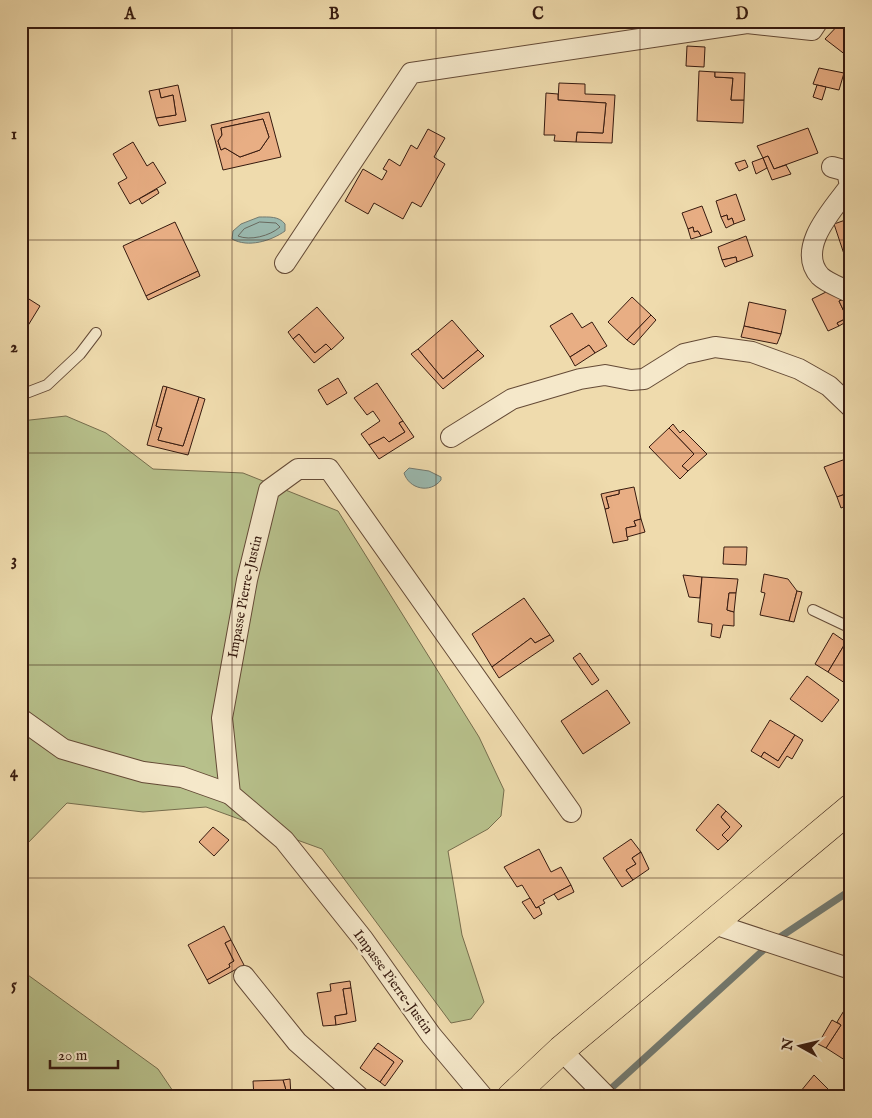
<svg xmlns="http://www.w3.org/2000/svg" width="872" height="1118" font-family="'IM FELL English',serif">
	<rect width="100%" height="100%" fill="#efdbad"/>
	<filter id="stains"><feTurbulence type="fractalNoise" baseFrequency=".004" numOctaves="4"/><feColorMatrix values="0 0 0 0 .2 0 0 0 0 .09 0 0 0 0 .02 0 0 0 .5 -.17"/></filter>
	<radialGradient id="worn" r=".72"><stop offset=".6" stop-color="#630" stop-opacity="0"/><stop offset="1" stop-color="#630" stop-opacity=".3"/></radialGradient>
	<g fill="#b7c08b" stroke="#766d4d">
		<path d="M66,416l40,17 47,36 90,4 95,38 141,226 25,53 -3,26 -13,13 -40,22 14,84 22,67 -13,17 -20,4 -129,-174 -116,-42 -63,5 -76,-9 -46,47v-429z"/>
		<path d="M21,970l137,99 19,28h-156z"/>
	</g>
	<g fill="#9bbab0" stroke="#737a70">
		<path d="M259,217c10,0 20,-1 26,7v7c-14,10 -37,17 -53,8l1,-8 8,-7z"/>
		<path d="M409,468l20,3 12,6v3c-11,14 -32,9 -37,-7z"/>
	</g>
	<g fill="none" stroke-linecap="round" stroke-linejoin="round">
		<path stroke="#686a60" stroke-width="1" d="M260,222l16,1 4,4c-10,9 -30,14 -42,9l6,-7z"/>
		<path stroke="#737a70" stroke-width="7" d="M605,1094l166,-151 80,-53"/>
	</g>
	<g fill="#e8ae84" stroke="#361a0f" fill-rule="evenodd">
		<path d="M842,21h9v38l-26,-20z"/>
		<path d="M687,46l18,1 -1,20 -18,-1z"/>
		<path d="M819,68l25,5 -5,17 -26,-6z"/>
		<path d="M699,71l16,1v5l18,1 -2,22h13l-1,23 -46,-2z"/>
		<path d="M715,72l30,1 -1,27h-13l2,-22 -18,-1z"/>
		<path d="M559,83l26,1v10l30,1 -3,48 -36,-1 1,-10 26,1 3,-30 -48,-3z"/>
		<path d="M178,85l8,36 -27,5 -3,-8 20,-3 -3,-20 -12,3 -2,-9z"/>
		<path d="M817,85l9,2 -4,13 -9,-3z"/>
		<path d="M159,89l2,9 12,-3 3,20 -20,3 -7,-27z"/>
		<path d="M546,93l12,1v6l48,3 -3,30 -26,-1 -1,10 -22,-1 1,-6h-11z"/>
		<path d="M269,112l12,45 -58,13 -12,-45zM263,119l6,18 -9,13 -20,7 -15,-9 -4,2 -3,-9 4,-6 -1,-7z"/>
		<path d="M263,119l6,18 -9,13 -20,7 -15,-9 -4,2 -3,-9 4,-6 -1,-7z"/>
		<path d="M808,128l10,25 -44,16 -6,-13 -5,2 -6,-12z"/>
		<path d="M428,129l17,9 -11,19 11,7 -24,43 -9,-5 -9,17 -29,-16 -6,11 -23,-13 18,-32 19,11 5,-9 -4,-2 6,-10 11,7 11,-21 6,4z"/>
		<path d="M133,142l14,24 6,-4 13,21 -36,21 -12,-21 9,-5 -14,-24z"/>
		<path d="M768,156l6,13 12,-4 5,9 -19,6 -9,-22z"/>
		<path d="M763,158l4,10 -11,6 -4,-12z"/>
		<path d="M745,160l3,7 -9,4 -4,-8z"/>
		<path d="M157,189l2,4 -17,11 -3,-5z"/>
		<path d="M736,194l9,26 -11,4 -2,-6 -4,2 -1,-5 -6,2 -5,-16z"/>
		<path d="M702,206l10,26 -11,4 -3,-5 -4,1 -1,-5 -5,2 -6,-16z"/>
		<path d="M727,215l1,5 4,-2 2,6 -8,4 -5,-11z"/>
		<path d="M851,218v41l-5,1 -12,-36z"/>
		<path d="M175,222l23,49 -52,25 -23,-50z"/>
		<path d="M693,227l1,5 4,-1 3,5 -10,3 -3,-10z"/>
		<path d="M746,236l7,20 -16,6 -1,-5 -14,3 -4,-13z"/>
		<path d="M736,257l1,5 -12,5 -3,-7z"/>
		<path d="M198,271l2,5 -52,24 -2,-4z"/>
		<path d="M830,290l12,10 -3,1 8,17 -10,5 2,3 -11,5 -16,-32z"/>
		<path d="M21,294l19,12 -19,31z"/>
		<path d="M632,297l19,18 -24,25 -19,-18z"/>
		<path d="M842,300l9,9v10l-12,7 -2,-3 10,-5 -8,-17z"/>
		<path d="M749,302l37,8 -5,24 -37,-8z"/>
		<path d="M317,307l27,31 -13,12 -5,-6 -11,9 -16,-19 -6,5 -5,-7z"/>
		<path d="M572,313l10,15 10,-6 15,24 -12,7 -6,-8 -19,12 -20,-31z"/>
		<path d="M651,315l5,5 -22,25 -7,-5z"/>
		<path d="M452,320l26,30 -35,29 -25,-30z"/>
		<path d="M744,326l37,8 -4,10 -36,-7z"/>
		<path d="M299,334l16,19 11,-9 5,5 -17,14 -21,-24z"/>
		<path d="M589,345l6,8 -20,13 -5,-9z"/>
		<path d="M418,349l25,30 35,-29 6,6 -41,33 -32,-35z"/>
		<path d="M338,378l9,15 -20,12 -9,-15z"/>
		<path d="M377,383l26,38 -4,2 6,9 -16,10 -5,-5 -15,8 -8,-11 19,-13 -7,-10 -6,4 -13,-17z"/>
		<path d="M163,386l4,1 -11,39 6,2 -4,12 25,6 16,-49 6,2 -17,56 -41,-10z"/>
		<path d="M167,387l32,10 -16,49 -25,-6 4,-12 -6,-2z"/>
		<path d="M403,421l11,16 -35,22 -10,-14 15,-8 5,5 16,-10 -6,-9z"/>
		<path d="M673,424l7,9 3,-3 24,24 -19,17 -6,-5 12,-12 -25,-26z"/>
		<path d="M669,428l25,26 -12,12 6,5 -8,8 -31,-32z"/>
		<path d="M851,457v35l-14,5 -13,-30z"/>
		<path d="M634,487l7,32 -7,2 2,5 -10,2 2,12 -15,3 -8,-34 4,-1 -3,-11 13,-3v-4z"/>
		<path d="M619,490v4l-13,3 3,11 -4,1 -4,-15z"/>
		<path d="M851,492v12l-10,4 -4,-11z"/>
		<path d="M641,519l4,13 -18,5 -1,-9 10,-2 -2,-5z"/>
		<path d="M724,547h23l-1,18 -23,-1z"/>
		<path d="M764,574l24,5 9,12 -8,30 -29,-6 5,-22 -4,-1z"/>
		<path d="M683,575l19,2 -2,21 -11,-1z"/>
		<path d="M702,577l36,2 -2,14h-7l-2,17 7,2v14l-11,-1 -3,13 -9,-2 1,-12 -14,-2z"/>
		<path d="M797,591l5,1 -8,30 -5,-1z"/>
		<path d="M729,593h7l-2,19 -7,-2z"/>
		<path d="M524,598l26,37 -15,8 -4,-5 -39,29 -20,-33z"/>
		<path d="M833,633l13,9 -18,30 -13,-8z"/>
		<path d="M550,635l4,6 -55,37 -7,-11 39,-29 4,5z"/>
		<path d="M846,642l5,3v42l-23,-15z"/>
		<path d="M580,653l19,27 -7,5 -19,-27z"/>
		<path d="M807,676l32,24 -17,22 -32,-23z"/>
		<path d="M607,690l23,33 -47,31 -22,-33z"/>
		<path d="M770,720l25,15 -17,26 -14,-9 -3,5 -10,-6z"/>
		<path d="M795,735l8,5 -11,19 -5,-3 -8,12 -18,-11 3,-5 14,9z"/>
		<path d="M718,804l8,7 -5,6 9,10 -8,8 6,6 -10,9 -22,-20z"/>
		<path d="M726,811l16,15 -14,15 -6,-6 8,-8 -9,-10z"/>
		<path d="M213,827l16,13 -15,16 -15,-14z"/>
		<path d="M631,839l10,13 -9,6 4,6 -10,6 7,10 -11,7 -19,-29z"/>
		<path d="M539,849l12,23 10,-5 10,18 -28,15 2,3 -9,5 -14,-23 -5,2 -13,-20z"/>
		<path d="M641,852l8,17 -16,11 -7,-10 10,-6 -4,-6z"/>
		<path d="M571,885l3,7 -16,8 -4,-6z"/>
		<path d="M530,898l6,10 3,-1 3,7 -8,5 -12,-17z"/>
		<path d="M224,926l7,14 -6,3 9,18 -5,3 1,3 -23,13 -19,-35z"/>
		<path d="M231,940l13,25 -35,19 -2,-4 23,-13 -1,-3 5,-3 -9,-18z"/>
		<path d="M350,981l1,7 -8,1 4,25 -12,2 1,9 -13,1 -6,-33 14,-2 -1,-7z"/>
		<path d="M351,988l5,33 -20,4 -1,-9 12,-2 -4,-25z"/>
		<path d="M845,1009l6,4v51l-25,-16 15,-23 -4,-3z"/>
		<path d="M832,1020l9,5 -15,23 -8,-4z"/>
		<path d="M378,1043l25,18 -18,25 -5,-4 14,-20 -20,-14z"/>
		<path d="M374,1048l20,14 -14,20 -20,-14z"/>
		<path d="M814,1075l22,22h-40z"/>
		<path d="M290,1079l1,18h-3l-5,-17z"/>
		<path d="M283,1080l5,17h-34l-1,-16z"/>
	</g>
	<g fill="none" stroke-linecap="round" stroke-linejoin="round">
		<defs>
			<g id="service">
				<path d="M21,395l26,-10 33,-31 16,-21"/>
				<path d="M813,610l38,18"/>
			</g>
			<g id="minor">
				<path d="M832,167l15,4 3,15c-16,22 -55,62 -30,90 7,7 22,12 31,17"/>
				<path d="M285,263l126,-190 336,-50 65,7 6,-9"/>
				<path d="M451,437l61,-38 68,-20 25,-4 26,5 13,-1 40,-25 31,-7 37,5 47,17 30,17 22,21"/>
				<path d="M21,719l42,30 80,23 39,5 48,17"/>
				<path d="M714,924l137,45"/>
				<path d="M244,976l53,66 62,55"/>
				<path d="M561,1050l46,47"/>
				<path id="s1" d="M483,1097l-52,-62 -68,-96 -79,-99 -54,-46 -8,-76 25,-138 22,-90 29,-21h31l242,343"/>
			</g>
			<path id="primary" d="M511,1097l50,-47 290,-242"/>
		</defs>
		<use href="#service" stroke="#644a36" stroke-width="12"/>
		<use href="#minor" stroke="#644a36" stroke-width="22"/>
		<use href="#primary" stroke="#361a0f" stroke-width="29"/>
		<use href="#service" stroke="#f5e8ca" stroke-width="10"/>
		<use href="#minor" stroke="#f5e8ca" stroke-width="20"/>
		<use href="#primary" stroke="#efdbad" stroke-width="28"/>
	</g>
	<path fill="none" stroke="#361a0f" stroke-width="1" stroke-opacity="0.55" d="M232,21v1076M436,21v1076M640,21v1076M21,240h830M21,453h830M21,665h830M21,878h830"/>
	<g text-anchor="middle" dominant-baseline="central" stroke-width="5" stroke-linejoin="round" paint-order="stroke">
		<g font-size="14" fill="#361a0f" stroke="#f5e8ca">
			<text stroke="none"><textPath href="#s1" startOffset="596">Impasse Pierre-Justin</textPath></text>
			<text transform="translate(393 982) rotate(54)">Impasse Pierre-Justin</text>
		</g>
	</g>
	<rect width="872" height="1118" fill="none" stroke="#efdbad" stroke-width="55"/>
	<g transform="translate(800 1046) rotate(278)" stroke="#f5e8ca" stroke-width="4" paint-order="stroke">
	<path d="M0-4L9 19L0 12L-9 19Z" fill="#361a0f"/>
	<text y="-8" font-size="14" font-weight="bold" text-anchor="middle" fill="#361a0f">N</text>
	</g>
	<path d="M50 1060v8h68v-8" fill="none" stroke="#361a0f" stroke-width="2.5"/>
	<text x="58" y="1060" font-size="15" fill="#361a0f" stroke="#f5e8ca" stroke-width="4" paint-order="stroke">20 m</text>
	<rect x="28" y="28" width="816" height="1062" fill="none" stroke="#361a0f" stroke-width="2"/>
	<g font-size="16" text-anchor="middle" font-weight="bold" fill="#361a0f">
		<text x="130" y="19">A</text>
		<text x="334" y="19">B</text>
		<text x="538" y="19">C</text>
		<text x="742" y="19">D</text>
		<text x="14" y="139">1</text>
		<text x="14" y="352">2</text>
		<text x="14" y="565">3</text>
		<text x="14" y="777">4</text>
		<text x="14" y="990">5</text>
	</g>
	<rect width="100%" height="100%" filter="url(#stains)"/>
	<rect width="100%" height="100%" fill="url(#worn)"/>
</svg>
